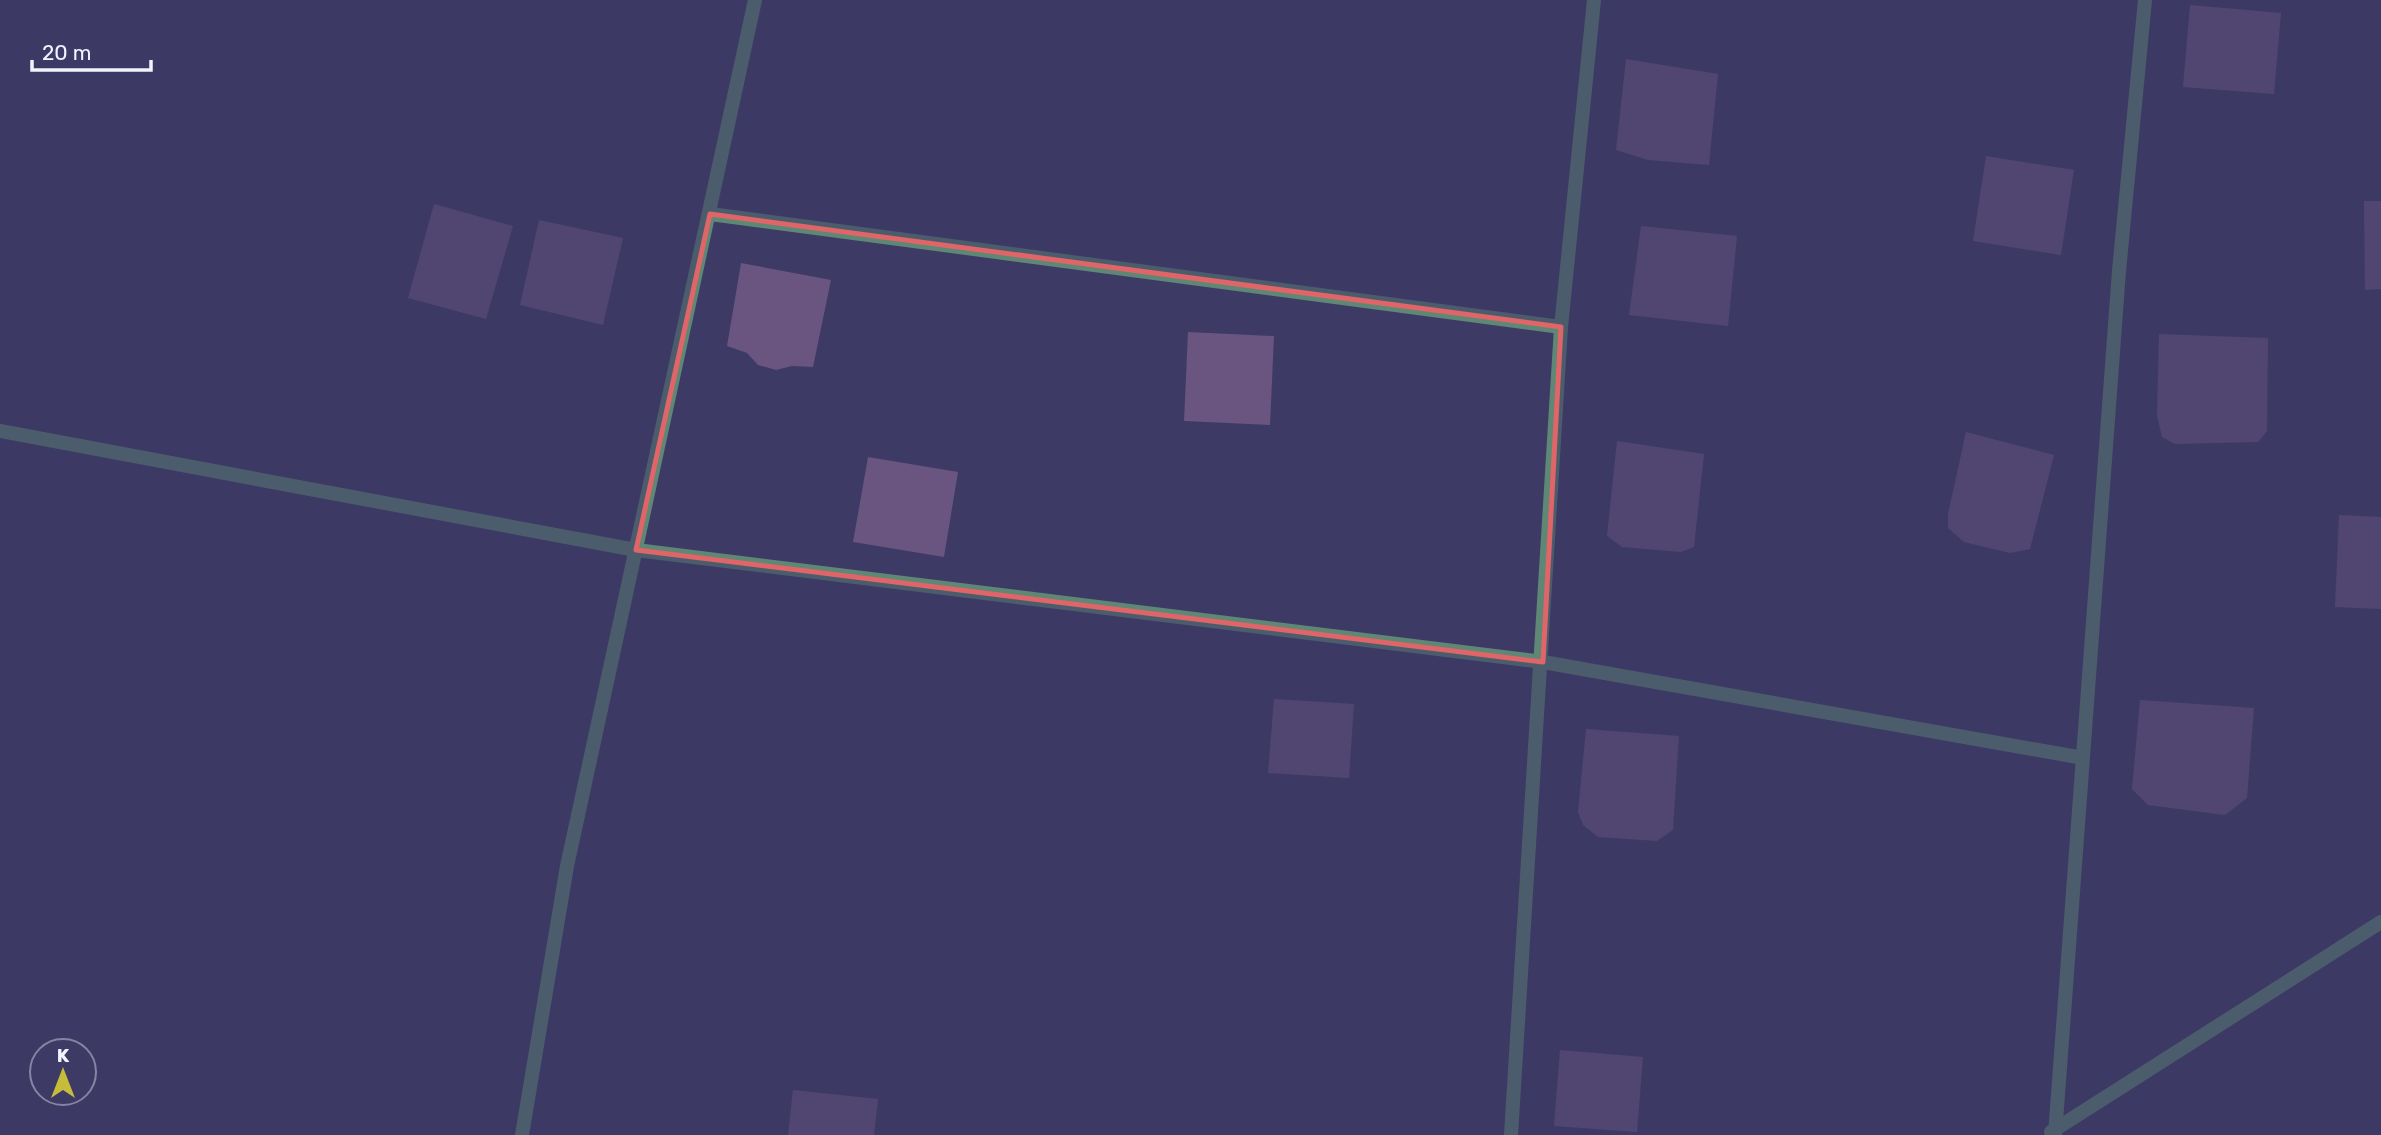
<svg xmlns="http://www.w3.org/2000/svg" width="2381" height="1135" font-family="Rubik,sans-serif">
	<rect width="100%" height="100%" fill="#3d3a65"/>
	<g fill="#695580">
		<path d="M2190,5l91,8 -7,81 -91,-7z"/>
		<path d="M1626,59l92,15 -9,91 -61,-5 -32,-10z"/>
		<path d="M1986,156l88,14 -13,85 -88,-14z"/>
		<path d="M2364,201h17v88l-16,1z"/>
		<path d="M434,204l79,22 -27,93 -78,-21z"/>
		<path d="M539,220l84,18 -20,87 -83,-20z"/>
		<path d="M1641,226l96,10 -9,90 -99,-11z"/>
		<path d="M741,263l90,17 -18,87 -21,-1 -16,4 -18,-5 -11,-12 -20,-7z"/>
		<path d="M1188,332l86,4 -4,89 -86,-4z"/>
		<path d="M2159,334l109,4 -1,93 -9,11 -83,2 -13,-7 -5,-21z"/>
		<path d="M1966,432l88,23 -24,94 -20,4 -46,-11 -16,-14v-14z"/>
		<path d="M1617,441l87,13 -10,93 -13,5 -59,-5 -15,-11z"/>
		<path d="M868,457l90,15 -14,85 -91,-15z"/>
		<path d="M2339,515l42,2v92l-46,-2z"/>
		<path d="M1274,699l80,5 -5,74 -81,-5z"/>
		<path d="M2140,700l114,8 -7,90 -22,17 -77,-10 -16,-16z"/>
		<path d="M1586,729l93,7 -6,94 -16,11 -59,-4 -15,-12 -5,-13z"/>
		<path d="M1560,1050l83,7 -6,75 -83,-6z"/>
		<path d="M793,1090l85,9 -4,36h-86z"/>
	</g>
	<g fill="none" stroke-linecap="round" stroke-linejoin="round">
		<g stroke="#5e8775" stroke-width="14">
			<path d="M710,214l851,113"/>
			<path d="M0,431l636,119 907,112 540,96"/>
			<path d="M2051,1132l330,-210"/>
			<path d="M522,1135l45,-269 188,-866"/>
			<path d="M1511,1135l50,-808 33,-327"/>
			<path d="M2055,1135l64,-864 26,-271"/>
		</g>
	</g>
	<path d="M0 0H2381V1135H0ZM710,214l851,113 -18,335 -907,-112z" fill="#3d3a65" fill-opacity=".55" fill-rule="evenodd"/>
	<path fill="none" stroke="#df6568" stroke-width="5" stroke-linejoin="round" d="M710,214l851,113 -18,335 -907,-112z"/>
	<g transform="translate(63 1072)"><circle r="33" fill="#3d3a65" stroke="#8684a2" stroke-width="2"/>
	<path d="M0-5L12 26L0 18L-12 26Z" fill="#c6bc3c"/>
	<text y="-10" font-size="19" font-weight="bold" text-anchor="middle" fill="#f3f3fe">K</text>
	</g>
	<path d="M32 60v10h119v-10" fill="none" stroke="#f3f3fe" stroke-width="3.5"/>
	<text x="42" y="60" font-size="21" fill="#f3f3fe" stroke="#3d3a65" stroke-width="5" paint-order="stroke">20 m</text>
</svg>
